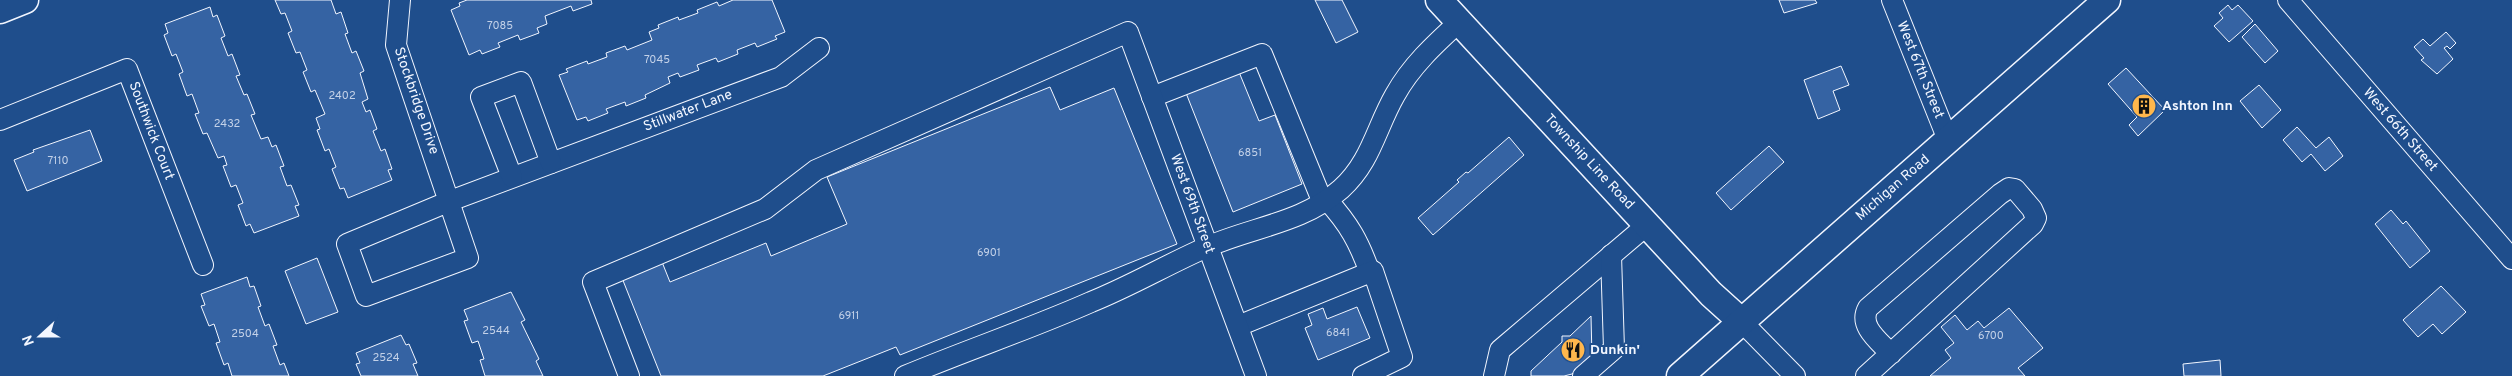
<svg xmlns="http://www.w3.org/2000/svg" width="2512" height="376" font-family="Overpass,sans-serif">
	<rect width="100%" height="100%" fill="#1f4e8c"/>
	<g fill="#3563a3" stroke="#f2f6ff">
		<path d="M275,0h56l5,14 5,-2 7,21 -3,1 7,19 4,-2 8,20 -4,2 8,26 -6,3 4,10 4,-2 7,19 -4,2 8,20 4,-2 7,20 -4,1 4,10 -44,18 -4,-10 -4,1 -8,-20 4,-2 -7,-18 -4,2 -8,-21 3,-1 -4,-11 9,-4 -10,-24 -4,2 -8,-20 4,-2 -7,-18 -4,1 -8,-20 4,-2 -7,-18 -4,1z"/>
		<path d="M467,0h124l1,4 -19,7 -2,-5 -26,10 2,8 -10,4 2,5 -19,7 -2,-5 -20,8 2,4 -18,7 -2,-4 -11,5 -18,-45 9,-4 -1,-3z"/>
		<path d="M733,0h39l13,32 -10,4 2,3 -20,8 -2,-4 -18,7 1,4 -20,8 -2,-4 -19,7 2,5 -19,7 -2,-4 -10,4 2,6 -25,12 1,3 -20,8 -1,-4 -19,7 2,4 -20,8 -2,-4 -9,3 -18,-45 9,-3 -2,-3 21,-8 1,3 19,-7 -1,-4 19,-7 2,4 25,-10 -3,-8 10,-4 -1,-3 20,-8 1,3 19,-7 -1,-3 20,-8 2,4z"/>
		<path d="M1315,0h27l16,32 -22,11z"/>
		<path d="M1779,0h36l2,3 -33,10z"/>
		<path d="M2228,5l4,5 6,-5 15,16 -24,21 -15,-16 9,-8 -4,-5z"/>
		<path d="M210,7l3,10 4,-2 8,21 -4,2 7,18 4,-2 8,21 -4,1 8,19 3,-1 8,20 -4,1 10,24 7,-2 4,10 4,-2 8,21 -4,1 7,19 4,-1 8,20 -4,1 4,10 -45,17 -4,-9 -4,2 -8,-21 5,-2 -7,-18 -5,2 -8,-21 4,-1 -3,-9 -6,2 -11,-25 -4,1 -8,-20 4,-1 -7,-19 -5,2 -8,-22 4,-2 -7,-18 -4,2 -8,-21 4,-2 -3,-9z"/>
		<path d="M2255,24l23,27 -13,12 -23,-26z"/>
		<path d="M2446,32l10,11 -6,6 -3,-3 -3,2 9,11 -16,15 -16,-14 3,-2 -10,-11 9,-8 7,7z"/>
		<path d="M1841,66l8,19 -16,6 7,19 -22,9 -14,-39z"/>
		<path d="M2126,68l39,42 -27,26 -9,-11 8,-8 -29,-33z"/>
		<path d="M1239,72l20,49 16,-6 27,69 -69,28 -47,-119z"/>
		<path d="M2259,85l22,25 -19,18 -22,-27z"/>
		<path d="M1050,87l10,23 54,-22 63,156 -277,111 -4,-8 -73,29h-162l-39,-98 40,-16 8,20 96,-39 5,13 76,-32 -20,-47z"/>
		<path d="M2297,127l19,21 13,-11 14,19 -18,15 -14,-17 -9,8 -19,-22z"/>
		<path d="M90,130l12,31 -75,30 -13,-31 20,-8 -1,-2z"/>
		<path d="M1509,137l15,18 -91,80 -15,-17 41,-36 -2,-2 9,-8 2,1z"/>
		<path d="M1769,146l15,16 -53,48 -15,-17z"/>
		<path d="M2391,210l12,14 3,-3 24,30 -20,17 -35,-44z"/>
		<path d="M317,258l21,54 -32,12 -21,-53z"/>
		<path d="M247,277l3,10 4,-1 7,20 -3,1 7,19 4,-2 8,21 -4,1 7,19 4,-2 5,13h-57l-4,-13 -4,2 -8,-22 4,-1 -6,-18 -5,2 -8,-20 4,-1 -4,-11z"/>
		<path d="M2441,286l25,26 -24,22 -9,-10 -15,13 -15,-17z"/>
		<path d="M511,292l14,28 -4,2 18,37 -3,2 7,15h-58l-5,-16 4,-1 -6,-18 -6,2 -8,-22 4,-1 -4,-10z"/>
		<path d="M1357,307l13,31 -52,22 -13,-32 7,-3 -4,-11 15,-6 4,11z"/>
		<path d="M2009,308l34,40 -25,20 7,8h-95l21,-18 -6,-8 9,-7 -13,-16 14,-12 12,15 11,-9 6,7z"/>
		<path d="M1591,316l1,42 -20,16 -8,2h-33v-5l31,-29v-6h8z"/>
		<path d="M401,335l5,10 3,-1 8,19 -4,1 5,12h-57l-5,-12 4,-1 -4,-10z"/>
		<path d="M2220,360l1,16h-37l-1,-12z"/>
	</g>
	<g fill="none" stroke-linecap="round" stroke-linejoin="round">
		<defs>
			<g id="minor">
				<path d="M400,0l-4,45 72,213 -102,38 -19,-52 103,-43 331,-124 38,-29"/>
				<path d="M1892,0l56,140"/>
				<path d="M2288,0l224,259"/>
				<path d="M1152,97l110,-43 61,149"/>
				<path d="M0,120l127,-51 76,196"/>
				<path d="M512,177l-31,-80 40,-15 30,81"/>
				<path d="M1327,200c22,24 32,42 43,73"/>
				<path d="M1742,322l53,54"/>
				<path d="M1238,326l135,-55 29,86 -39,19"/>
				<path d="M629,376l-36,-94 172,-73 51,-39 312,-138 128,344"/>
				<path d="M905,376c62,-26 125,-47 186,-74 40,-16 77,-38 116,-55 45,-20 96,-24 134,-58 30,-27 35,-61 54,-94 16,-29 40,-51 64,-73"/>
				<path d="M1494,376l6,-26 147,-125"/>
				<path d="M1583,376l31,-27 -3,-94"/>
				<path d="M1866,376l167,-152 3,-6 -4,-9 -17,-20 -6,-1 -9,6 -132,114c-10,18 11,33 23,46"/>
			</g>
			<g id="major">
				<path d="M1439,0l272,294 31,28"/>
				<path d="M0,10l25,-10"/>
				<path d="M1680,376l427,-376"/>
			</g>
		</defs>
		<use href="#minor" stroke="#f2f6ff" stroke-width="22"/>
		<use href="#major" stroke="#f2f6ff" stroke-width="29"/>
		<use href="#minor" stroke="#1f4e8c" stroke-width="20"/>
		<use href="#major" stroke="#1f4e8c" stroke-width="26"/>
	</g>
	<defs>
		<symbol id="building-disc" viewBox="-11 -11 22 22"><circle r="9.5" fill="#ffb74d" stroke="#1f4e8c"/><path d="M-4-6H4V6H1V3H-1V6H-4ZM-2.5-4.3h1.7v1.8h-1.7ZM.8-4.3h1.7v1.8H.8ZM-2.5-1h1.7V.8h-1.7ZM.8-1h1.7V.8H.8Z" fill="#111"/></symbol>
		<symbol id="restaurant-disc" viewBox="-11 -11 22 22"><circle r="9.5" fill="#ffb74d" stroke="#1f4e8c"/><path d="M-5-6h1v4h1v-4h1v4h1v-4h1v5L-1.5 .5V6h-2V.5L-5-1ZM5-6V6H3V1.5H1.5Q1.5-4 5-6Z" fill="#111"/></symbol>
	</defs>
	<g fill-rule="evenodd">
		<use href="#building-disc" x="2130" y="92" width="28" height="28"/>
		<use href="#restaurant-disc" x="1559" y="336" width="28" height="28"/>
	</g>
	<g text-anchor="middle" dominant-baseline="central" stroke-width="4" stroke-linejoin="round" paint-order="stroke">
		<g font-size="11" fill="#c3d1e8">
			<text x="500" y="26">7085</text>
			<text x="657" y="60">7045</text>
			<text x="342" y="96">2402</text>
			<text x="227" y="124">2432</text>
			<text x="1250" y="153">6851</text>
			<text x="58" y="161">7110</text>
			<text x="989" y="253">6901</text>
			<text x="849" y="316">6911</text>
			<text x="496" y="331">2544</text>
			<text x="1338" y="333">6841</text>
			<text x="245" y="334">2504</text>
			<text x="1991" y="336">6700</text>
			<text x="386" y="358">2524</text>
		</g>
		<g font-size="14" fill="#f2f6ff" stroke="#1f4e8c">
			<text transform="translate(1920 70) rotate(68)">West 67th Street</text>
			<text transform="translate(416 101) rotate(71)">Stockbridge Drive</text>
			<text transform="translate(688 111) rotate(-21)">Stillwater Lane</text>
			<text transform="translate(2400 130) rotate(49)">West 66th Street</text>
			<text transform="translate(151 131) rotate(69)">Southwick Court</text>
			<text transform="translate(1589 162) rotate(47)">Township Line Road</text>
			<text transform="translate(1893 188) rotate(-41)">Michigan Road</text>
			<text transform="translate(1192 204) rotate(70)">West 69th Street</text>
		</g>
		<g font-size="14" font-weight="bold" fill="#f2f6ff" stroke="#1f4e8c" text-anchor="start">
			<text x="2162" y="106">Ashton Inn</text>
			<text x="1590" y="350">Dunkin'</text>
		</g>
	</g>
	<g transform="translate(40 336) rotate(249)" stroke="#1f4e8c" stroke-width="4" paint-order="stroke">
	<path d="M0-4L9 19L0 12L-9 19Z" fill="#f2f6ff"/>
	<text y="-8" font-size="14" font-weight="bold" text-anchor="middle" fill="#f2f6ff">N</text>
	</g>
</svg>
